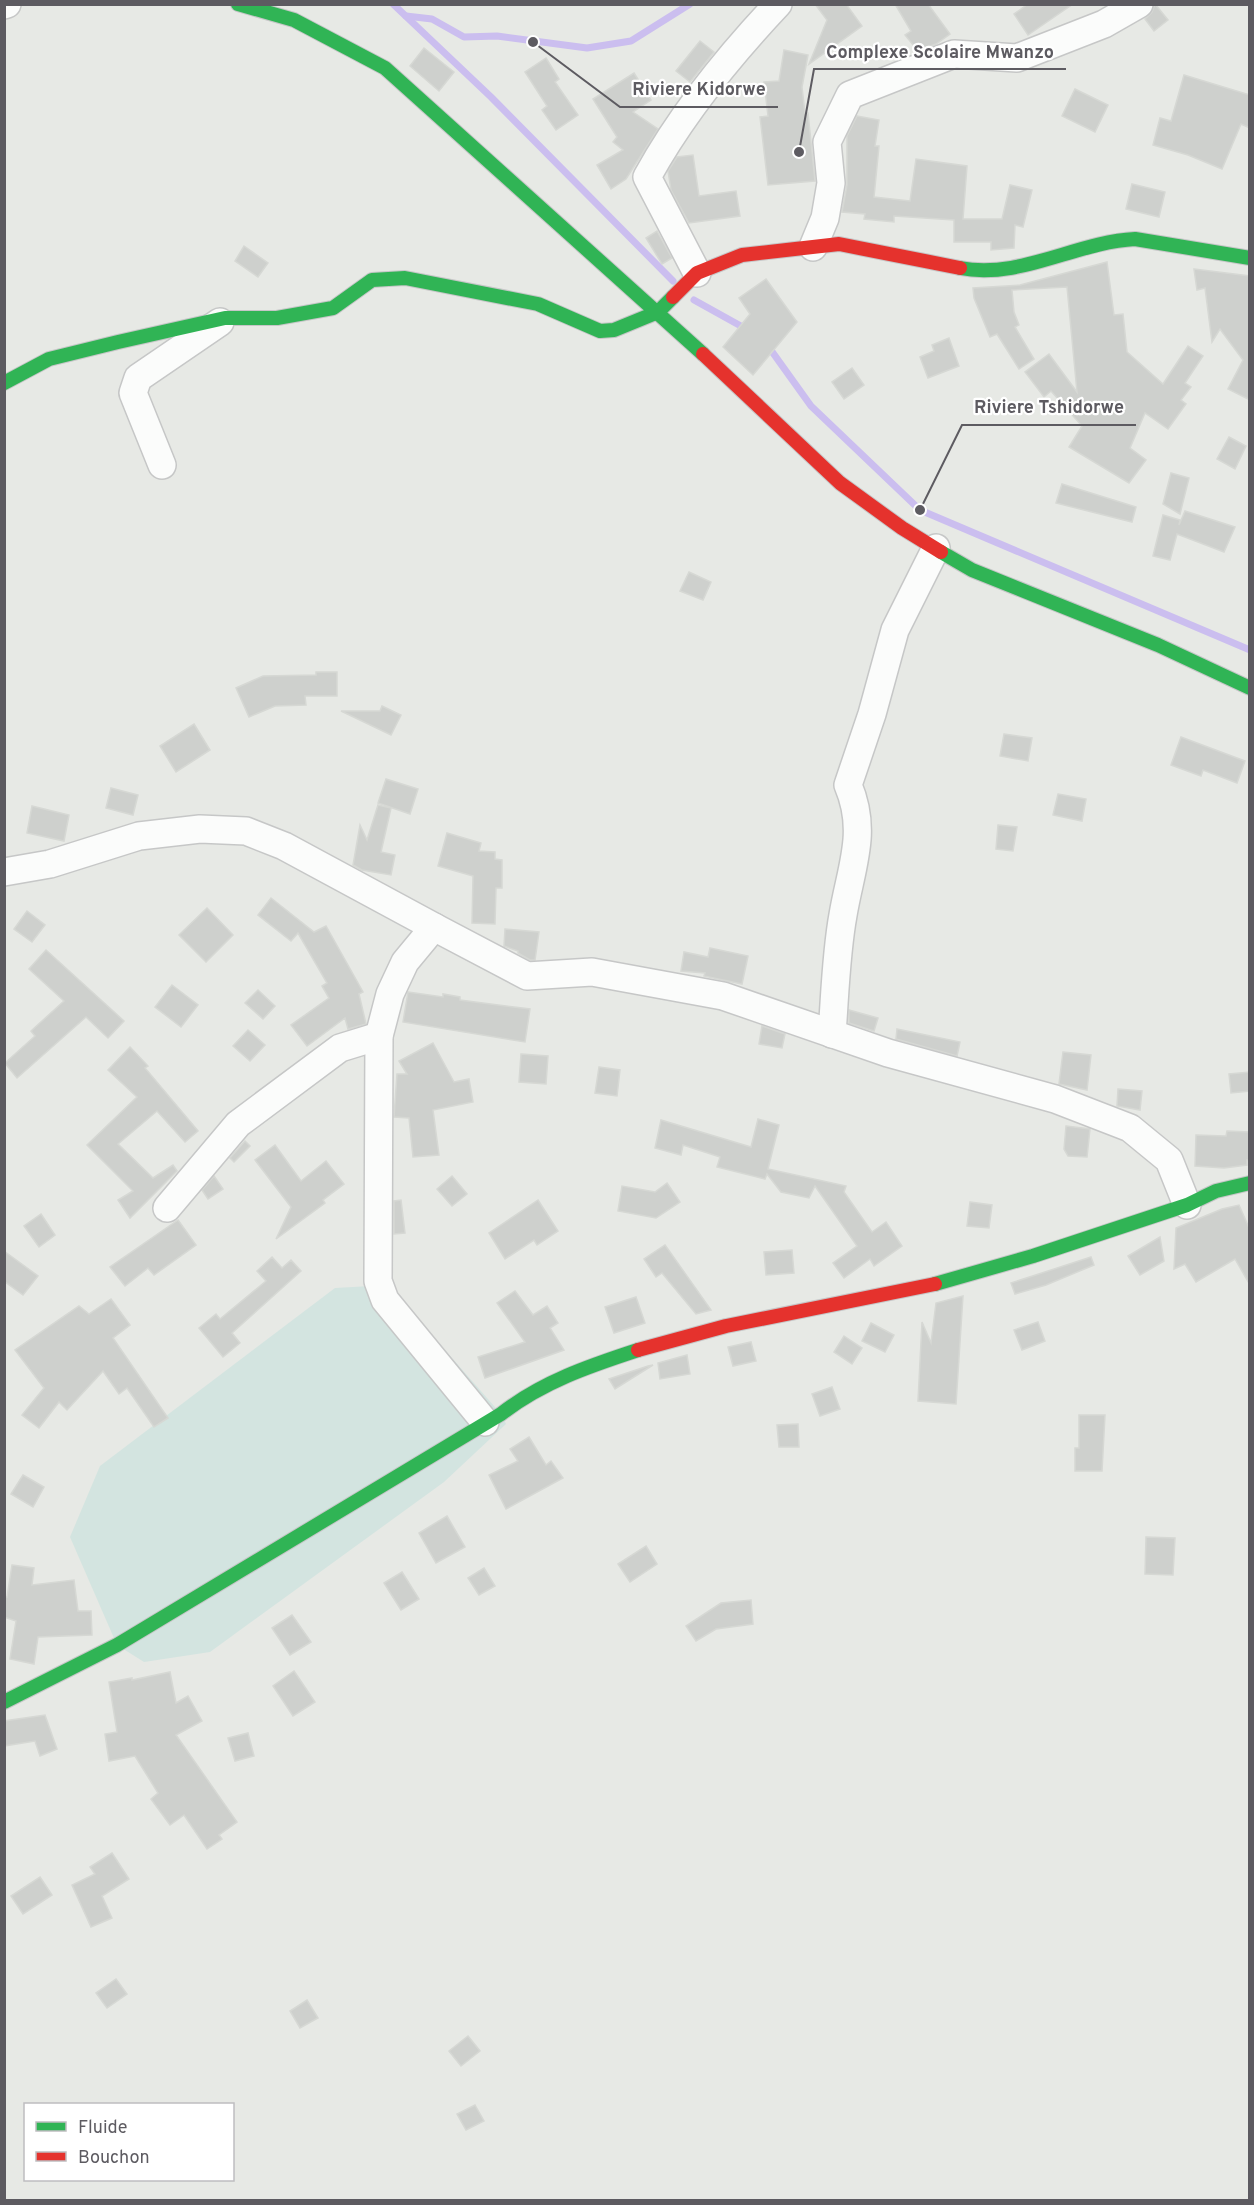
<svg xmlns="http://www.w3.org/2000/svg" width="1254" height="2205" font-family="Overpass,sans-serif">
	<rect width="100%" height="100%" fill="#e7e9e5"/>
	<path fill="#d3e4e0" d="M388,1285l113,129 5,10 -62,58 -234,170 -66,10 -27,-17 -47,-108 30,-71 235,-178z"/>
	<g fill="none" stroke-linecap="round" stroke-linejoin="round">
		<g stroke="#cbbeef" stroke-width="7">
			<path d="M393,4l98,93 182,184"/>
			<path d="M406,16l26,3 32,18 33,-1 90,12 44,-7 59,-37"/>
			<path d="M694,300l54,30"/>
			<path d="M768,346l43,60 109,104 330,140"/>
		</g>
	</g>
	<g fill="#ced0cd" stroke="#d6d8d4" stroke-width="1.5">
		<path d="M815,4h31l16,22 -53,38 18,-44z"/>
		<path d="M895,4h33l22,30 -14,10 -18,7 -13,-16 6,-4z"/>
		<path d="M1028,4h45l-45,31 -14,-21z"/>
		<path d="M1155,4l13,16 -14,11 -9,-12 7,-7z"/>
		<path d="M700,41l14,11 -24,30 -14,-11z"/>
		<path d="M424,48l30,24 -15,19 -29,-25z"/>
		<path d="M784,50l24,5 -6,32 3,26h3l7,68 -47,4 -8,-68 8,-1 -4,-34 15,-1z"/>
		<path d="M546,58l13,21 -4,3 23,33 -22,15 -14,-20 5,-4 -22,-34z"/>
		<path d="M634,73l17,27 -18,12 25,17 -32,50 -15,10 -14,-24 26,-15 -10,-8 4,-5 -24,-38z"/>
		<path d="M1184,75l66,20v33l-9,-4 -19,45 -34,-14 -35,-10 7,-27 11,3z"/>
		<path d="M1075,89l33,16 -13,27 -33,-16z"/>
		<path d="M857,116l22,4 -4,26h4l-5,51 36,4 6,-42 51,7 -4,53h39l8,-34 22,5 -9,37 -8,-2 -1,23 -23,2v-8h-37v-22l-60,-4v6l-30,-3 1,-5 -23,-2 5,-27v-49z"/>
		<path d="M693,155l6,41 37,-5 4,25 -51,7 -18,-33 -3,-19 9,-14z"/>
		<path d="M1132,184l33,8 -6,25 -33,-8z"/>
		<path d="M657,231l15,27 -10,6 -16,-26z"/>
		<path d="M244,246l24,17 -10,14 -23,-16z"/>
		<path d="M1107,262l7,53 9,-1 4,38 36,32 25,-38 15,10 -18,27 6,4 -10,13 5,4 -18,25 -23,-16 -15,35 16,12 -17,23 -60,-36 13,-21 -31,-35 -7,6 -19,-25 24,-18 28,38 -10,-105 -55,3 2,22 5,13 -4,2 19,32 -15,10 -22,-35 -7,3 -16,-39 -1,-10 47,-3z"/>
		<path d="M1194,269l56,7v124l-22,-11 15,-29 -23,-31 -8,13 -7,-54 -8,2z"/>
		<path d="M766,279l31,43 -44,53 -30,-28 27,-33 -11,-16z"/>
		<path d="M949,338l10,28 -31,12 -8,-21 14,-6 -2,-6z"/>
		<path d="M852,368l12,17 -20,14 -12,-17z"/>
		<path d="M1229,437l17,9 -11,23 -18,-10z"/>
		<path d="M1171,473l18,5 -9,36 -17,-10z"/>
		<path d="M1062,484l74,23 -4,15 -76,-19z"/>
		<path d="M1185,511l50,16 -11,25 -47,-18 -7,26 -17,-4 10,-41 17,5 -1,5z"/>
		<path d="M689,572l22,10 -8,18 -23,-9z"/>
		<path d="M316,672h21v24h-32l1,9 -31,1 -26,11 -13,-29 27,-12 53,-1z"/>
		<path d="M382,706l19,9 -10,20 -50,-24h39z"/>
		<path d="M194,724l16,26 -34,22 -16,-26z"/>
		<path d="M1004,734l28,4 -4,23 -28,-5z"/>
		<path d="M1181,737l64,24 -8,22 -34,-13 -2,6 -30,-11z"/>
		<path d="M386,779l32,10 -8,25 -32,-11z"/>
		<path d="M111,788l27,7 -5,20 -27,-7z"/>
		<path d="M1058,794l28,5 -4,22 -29,-6z"/>
		<path d="M378,805l13,3 -10,44 14,3 -4,20 -29,-5 -9,-5 7,-40 7,15z"/>
		<path d="M32,806l37,9 -5,26 -37,-8z"/>
		<path d="M998,825l19,2 -4,24 -17,-2z"/>
		<path d="M447,833l34,10 -2,8 16,1v7l7,1v28h-6l-1,36 -23,-1 1,-47 -35,-10z"/>
		<path d="M271,898l43,34 12,-6 37,66 -4,2 7,30 -18,5 -3,-11 -38,28 -16,-21 38,-27 -7,-12 5,-3 -29,-50 -7,8 -33,-26z"/>
		<path d="M207,908l26,27 -27,27 -27,-27z"/>
		<path d="M27,911l18,14 -13,17 -18,-13z"/>
		<path d="M505,929l34,3 -4,28h-5l-12,-7v-2l-14,-5z"/>
		<path d="M710,948l38,8 -6,28 -38,-8 1,-3 -24,-2 3,-19 24,5z"/>
		<path d="M46,950l78,71 -16,17 -22,-21 -69,61 -12,-15 30,-27 -4,-5 33,-30 -35,-32z"/>
		<path d="M172,985l26,20 -17,22 -26,-20z"/>
		<path d="M258,990l17,16 -12,13 -18,-16z"/>
		<path d="M408,992l35,5v-3l17,3v3l70,9 -5,33 -122,-20z"/>
		<path d="M849,1010l29,8 -4,13 -25,-8z"/>
		<path d="M762,1026l23,8 -3,14 -23,-4z"/>
		<path d="M897,1029l63,13 -3,14 -61,-17z"/>
		<path d="M248,1030l17,15 -15,16 -17,-15z"/>
		<path d="M433,1043l21,39 15,-3 4,23 -40,8 6,45 -26,2 -4,-39 -15,-1 3,-43h10l-8,-13z"/>
		<path d="M130,1047l18,19 -3,2 53,63 -13,11 -28,-31 -39,33 35,34 20,-13 4,6 -47,47 -12,-18 15,-9 -46,-46 50,-48 -29,-27z"/>
		<path d="M1063,1052l28,3 -4,35 -28,-6z"/>
		<path d="M521,1054l27,2 -2,28 -27,-2z"/>
		<path d="M599,1067l21,3 -3,26 -22,-3z"/>
		<path d="M1250,1072v19l-19,2 -2,-19z"/>
		<path d="M1118,1089l24,2 -2,19 -23,-4z"/>
		<path d="M758,1119l21,6 -11,44 78,17 -2,6 28,40 14,-10 16,24 -28,20 -4,-7 -26,19 -11,-15 24,-17 -42,-60 -6,12 -28,-6 -14,-18 -2,5 -48,-12 3,-10 -37,-12 -2,10 -26,-7 6,-28 90,27z"/>
		<path d="M1066,1126l24,3 -3,28 -19,-1 -4,-7z"/>
		<path d="M1227,1131l23,1v28h-3v5l-23,3 -29,-2 1,-31 30,1z"/>
		<path d="M245,1141l5,5 -16,16 -4,-4z"/>
		<path d="M275,1145l26,36 25,-20 18,23 -21,16 2,3 -49,36 15,-32 -36,-47z"/>
		<path d="M214,1176l9,13 -15,10 -6,-9z"/>
		<path d="M452,1176l15,18 -15,12 -15,-17z"/>
		<path d="M667,1183l13,19 -24,16 -38,-7 4,-25 33,6z"/>
		<path d="M401,1200l4,33 -11,1v-33z"/>
		<path d="M538,1200l20,31 -21,14 -3,-5 -29,19 -16,-26z"/>
		<path d="M970,1202l22,3 -3,23 -22,-2z"/>
		<path d="M1239,1205l11,25v55l-15,-26 -39,23 -11,-18 -11,5 2,-41 46,-19z"/>
		<path d="M41,1214l14,21 -16,12 -15,-21z"/>
		<path d="M178,1220l18,25 -42,30 -6,-7 -23,18 -15,-19z"/>
		<path d="M1160,1237l4,24 -24,14 -12,-19z"/>
		<path d="M665,1245l46,65 -15,4 -34,-41 -6,4 -12,-18z"/>
		<path d="M792,1250l2,23 -28,2 -2,-23z"/>
		<path d="M4,1251l34,25 -15,19 -19,-14z"/>
		<path d="M272,1257l10,11 9,-8 10,11 -69,62 8,10 -17,14 -24,-29 17,-14 4,5 46,-38 -9,-10z"/>
		<path d="M1091,1257l3,8 -48,20 -31,9 -4,-11z"/>
		<path d="M515,1291l18,24 14,-9 11,17 -8,5 14,22 -79,28 -7,-21 47,-15 -28,-39z"/>
		<path d="M963,1296l-7,108 -38,-3 4,-79 9,21 5,-40z"/>
		<path d="M636,1297l9,26 -31,10 -9,-26z"/>
		<path d="M111,1299l19,26 -17,13 55,80 -14,9 -27,-39 -8,6 -16,-23 -36,39 -8,-8 -20,26 -17,-13 22,-27 -29,-38 64,-44 10,8z"/>
		<path d="M1038,1322l7,19 -23,9 -8,-20z"/>
		<path d="M871,1323l23,12 -9,17 -23,-11z"/>
		<path d="M844,1336l18,12 -10,16 -18,-12z"/>
		<path d="M751,1342l5,19 -23,5 -5,-19z"/>
		<path d="M687,1355l3,19 -30,5 -2,-16z"/>
		<path d="M653,1365l-38,24 -6,-10 39,-13z"/>
		<path d="M832,1387l8,22 -20,7 -8,-22z"/>
		<path d="M1079,1415h26l-3,56h-27v-23h4z"/>
		<path d="M798,1424l1,23h-20l-2,-22z"/>
		<path d="M529,1437l17,28 5,-4 12,17 -57,31 -17,-34 29,-14 -8,-12z"/>
		<path d="M23,1475l21,12 -11,20 -22,-13z"/>
		<path d="M447,1516l18,31 -29,16 -17,-30z"/>
		<path d="M1146,1537l29,1 -2,37 -28,-1z"/>
		<path d="M646,1546l11,18 -27,18 -12,-18z"/>
		<path d="M12,1565l22,3 -2,17 42,-5 4,31h13l1,24 -54,2 -4,27 -24,-5 6,-38 -12,-4v-21l3,1z"/>
		<path d="M484,1568l11,18 -16,9 -11,-17z"/>
		<path d="M402,1572l17,27 -18,11 -17,-27z"/>
		<path d="M751,1600l2,24 -37,5 -20,12 -10,-15 35,-23z"/>
		<path d="M292,1615l19,27 -21,13 -18,-27z"/>
		<path d="M294,1671l21,31 -22,14 -20,-30z"/>
		<path d="M170,1672l6,31 12,-7 14,25 -26,14 61,87 -18,13 3,4 -15,10 -23,-34 -14,10 -19,-26 7,-6 -23,-37 -26,5 -4,-27 12,-2 -8,-50 23,-4v2z"/>
		<path d="M45,1715l12,34 -17,7 -5,-15 -31,5v-25z"/>
		<path d="M248,1733l6,23 -19,5 -7,-23z"/>
		<path d="M112,1853l17,26 -27,17 10,22 -21,9 -19,-42 23,-11 -5,-7z"/>
		<path d="M40,1877l12,18 -29,19 -12,-18z"/>
		<path d="M116,1979l11,15 -20,14 -11,-15z"/>
		<path d="M307,2000l11,18 -18,10 -10,-17z"/>
		<path d="M468,2036l12,15 -19,15 -12,-15z"/>
		<path d="M475,2105l9,16 -18,9 -9,-16z"/>
	</g>
	<g fill="none" stroke-linecap="round" stroke-linejoin="round">
		<defs>
			<g id="street">
				<path d="M4,5l3,-1"/>
				<path d="M813,247l12,-29 6,-35 -4,-41 23,-47 104,-41 63,4 87,-34 35,-20"/>
				<path d="M697,273l-50,-96c35,-64 81,-120 131,-173"/>
				<path d="M162,465l-29,-72 5,-15 82,-56"/>
				<path d="M4,872l46,-8 89,-28 61,-7 46,2 38,15 150,81 -29,35 -15,32 -11,42 -1,245 7,19 100,122"/>
				<path d="M434,927l93,49 65,-4 131,24 165,57 167,46 75,29 39,32 18,45"/>
				<path d="M832,1034c3,-40 4,-81 11,-119 8,-48 25,-83 5,-130l24,-71 23,-84 41,-82"/>
				<path d="M167,1208l71,-84 102,-76 39,-12"/>
			</g>
			<g id="fast">
				<path d="M238,4l56,16 91,48 318,286"/>
				<path d="M960,268c59,12 116,-26 175,-29l115,19"/>
				<path d="M4,383l45,-24 69,-17 107,-24h52l56,-10 39,-28 33,-2 133,26 62,27 14,-1 44,-18 15,-15"/>
				<path d="M941,552l31,18 186,75 92,43"/>
				<path d="M935,1284l98,-28 154,-51 29,-14 34,-8"/>
				<path d="M4,1702l113,-57 384,-231c41,-32 88,-48 137,-64"/>
			</g>
			<g id="jam">
				<path d="M673,297l24,-24 45,-18 97,-11 121,24"/>
				<path d="M703,354l137,129 62,45 39,24"/>
				<path d="M638,1350l88,-24 209,-42"/>
			</g>
		</defs>
		<use href="#street" stroke="#c6c7c7" stroke-width="30"/>
		<use href="#fast" stroke="#c6c6c7" stroke-width="16"/>
		<use href="#jam" stroke="#c6c6c7" stroke-width="16"/>
		<use href="#street" stroke="#fbfcfb" stroke-width="27"/>
		<use href="#fast" stroke="#30b455" stroke-width="14"/>
		<use href="#jam" stroke="#e5322d" stroke-width="14"/>
	</g>
	<path fill="none" stroke="#5d5b61" stroke-width="2" d="M799 152L814 69H1066M533 42L620 107H778M920 510L962 425H1136"/>
	<g fill="#5d5b61" stroke="#fff" stroke-width="2">
		<circle cx="799" cy="152" r="6"/>
		<circle cx="533" cy="42" r="6"/>
		<circle cx="920" cy="510" r="6"/>
	</g>
	<g font-size="18" text-anchor="middle" font-weight="bold" fill="#5d5b61" stroke="#fff" stroke-width="4.5" stroke-linejoin="round" paint-order="stroke">
		<text x="940" y="58">Complexe Scolaire Mwanzo</text>
		<text x="699" y="95">Riviere Kidorwe</text>
		<text x="1049" y="413">Riviere Tshidorwe</text>
	</g>
	<rect width="1254" height="2205" fill="none" stroke="#5d5b61" stroke-width="12"/>
	<rect x="24" y="2103" width="210" height="78" fill="#ffffff" stroke="#bebdc0" stroke-width="1.5"/>
	<rect x="36" y="2122" width="30" height="9" fill="#30b455" stroke="#bebdc0" stroke-width="1.5"/>
	<text x="78" y="2133" font-size="18" fill="#5d5b61">Fluide</text>
	<rect x="36" y="2152" width="30" height="9" fill="#e5322d" stroke="#bebdc0" stroke-width="1.5"/>
	<text x="78" y="2163" font-size="18" fill="#5d5b61">Bouchon</text>
</svg>
